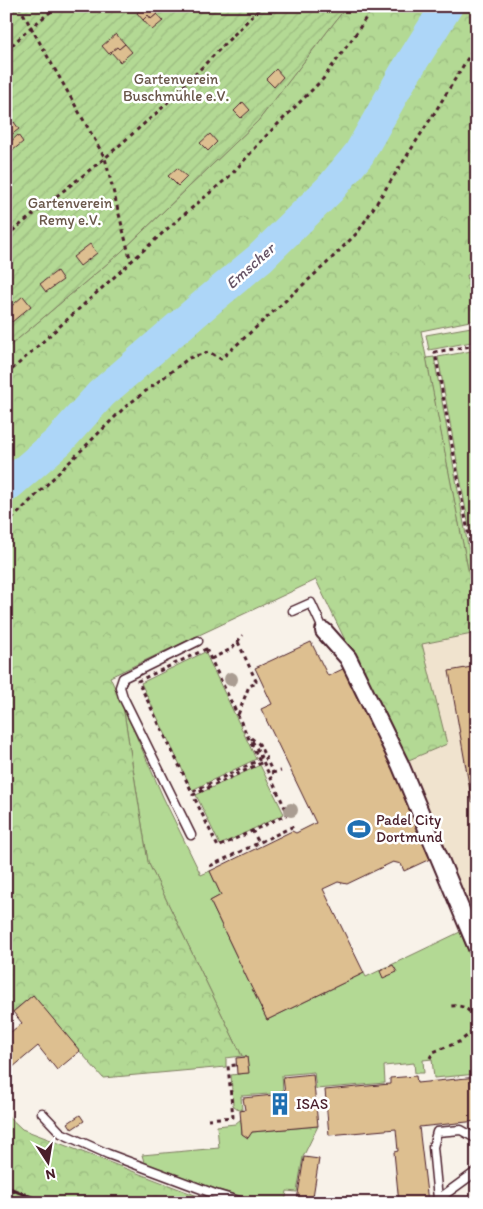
<svg xmlns="http://www.w3.org/2000/svg" width="483" height="1209" font-family="Itim,sans-serif">
	<defs>
		<pattern id="forest-crowns" width="20" height="18" patternUnits="userSpaceOnUse" patternTransform="scale(1.25)"><rect width="20" height="18" fill="#b3d994"/><path d="M2 6a3 3 0 1 1 6 0M12 15a3 3 0 1 1 6 0" fill="none" stroke="#9bba80"/></pattern>
		<pattern id="garden-furrows" width="10" height="10" patternUnits="userSpaceOnUse" patternTransform="scale(1.25)"><rect width="10" height="10" fill="#b3d994"/><path d="M-1 1l2-2M0 10L10 0M9 11l2-2" fill="none" stroke="#9bba80"/></pattern>
	</defs>
	<rect width="100%" height="100%" fill="#f8f2e9"/>
	<filter id="ink" filterUnits="userSpaceOnUse"><feTurbulence type="fractalNoise" baseFrequency=".02" numOctaves="2"/><feDisplacementMap in="SourceGraphic" scale="10" xChannelSelector="R" yChannelSelector="G"/><feConvolveMatrix kernelMatrix="1 2 1 2 8 2 1 2 1" color-interpolation-filters="sRGB"/></filter>
	<g filter="url(#ink)">
		<path fill="#f0e3ce" d="M477,633v304l-73,-175 43,-18 -26,-100z"/>
		<g fill="#b3d994" stroke="#7e7c60">
			<path d="M477,326v15l-48,9 -3,-15z"/>
			<path d="M477,350v221l-39,-214z"/>
			<path d="M434,357l43,239v19l-51,-257z"/>
			<path d="M205,652l51,107 -64,31 -51,-107z"/>
			<path d="M123,706l40,91 38,78 9,-4 11,24 -11,6 57,119 97,-47 2,4 94,-45 17,41v101l-43,4 -2,-19 -9,1 1,13h-9l-1,-10 -30,3 1,17 -69,6 -2,-17 -32,3 1,18 -42,3 1,14h-3l-6,-5 -2,-30 17,-2 -1,-16 -5,-1 -94,-194z"/>
			<path d="M260,765l24,49 -64,31 -24,-50z"/>
			<path d="M241,1119l1,15 6,4 4,-6 66,-6 -15,31 -6,35 -10,-1 -2,12h-20l-63,-18 -57,-20 -3,-10 77,-7 -2,-22 18,-2z"/>
		</g>
		<g fill="url(#forest-crowns)" stroke="#7e7c60">
			<path d="M347,6h130v267l-10,2 8,45 -54,11 56,284v18l-55,11 25,100 -43,18 -88,-182 -206,97 13,29 25,156 94,194 -16,2v9l-123,11 -71,-82 -26,21v-668l115,-97 137,-131z"/>
			<path d="M6,1114l16,15 194,74h-210z"/>
		</g>
		<path fill="url(#garden-furrows)" stroke="#7e7c60" d="M6,6h341l-89,115 -137,131 -115,97z"/>
		<g fill="none" stroke-linecap="round" stroke-linejoin="round">
			<path stroke="#add6f8" stroke-width="32" d="M6,487l52,-45 43,-48 111,-96 48,-40 70,-69 29,-35 44,-78 44,-70"/>
		</g>
		<g fill="#ddbf90" stroke="#4a1f2b">
			<path d="M144,6h6l7,8 -6,5 -3,-4 -5,5 -6,-7z"/>
			<path d="M157,14l6,7 -11,9 -9,-10 5,-5 3,4z"/>
			<path d="M116,34l9,10 -6,5 -2,-2 -8,7 -7,-8z"/>
			<path d="M125,44l7,8 -12,10 -9,-10 6,-5 2,2z"/>
			<path d="M276,69l7,8 -9,10 -8,-8z"/>
			<path d="M243,102l7,8 -9,8 -7,-7z"/>
			<path d="M14,122l5,7 -13,10v-11z"/>
			<path d="M210,134l7,8 -9,9 -8,-8z"/>
			<path d="M18,135l5,7 -11,9 -5,-6z"/>
			<path d="M177,168l10,9 -9,9 -10,-10z"/>
			<path d="M90,244l7,9 -17,13 -7,-9z"/>
			<path d="M57,271l6,9 -17,12 -6,-8z"/>
			<path d="M23,296l8,10 -19,16 -6,-7v-4z"/>
			<path d="M311,642l17,34 17,-8 75,157 -5,2 15,32 -26,12 -3,-7 -8,-2 -46,22 -9,-2 -15,7 41,84 -97,47 -57,-119 11,-6 -11,-24 82,-40 4,2 20,-10 -55,-114 11,-5 -17,-36z"/>
			<path d="M477,666v135l-5,1 -23,-131z"/>
			<path d="M393,965l4,7 -14,6 -3,-7z"/>
			<path d="M33,995l47,56 -23,19 -19,-24 -32,27v-37l16,-13 -9,-11z"/>
			<path d="M247,1057l2,16 -12,1 -1,-16z"/>
			<path d="M313,1074l5,52 -66,6 -4,6 -6,-4 -2,-23 5,-1 -2,-12 42,-4 -2,-17z"/>
			<path d="M416,1076l1,7 60,-6v44l-58,6 9,75 -29,1 -5,-51 4,-1 -2,-22 -67,6 -4,-45 65,-6v-6z"/>
			<path d="M80,1115l4,6 -12,8 -4,-6z"/>
			<path d="M304,1157l15,2 -7,44 -15,-3z"/>
		</g>
		<g fill="none" stroke-linecap="round" stroke-linejoin="round">
			<defs>
				<g id="service">
					<path d="M293,611l18,-8 13,28"/>
					<path d="M191,835l-68,-138 -3,-10 3,-9 75,-37"/>
					<path d="M42,1113l19,20 47,21 107,40 30,9"/>
					<path d="M438,1199l-5,-52 4,-15 24,-2 16,9"/>
					<path d="M433,1203l44,-32"/>
				</g>
				<path id="minor" d="M324,631l24,27 52,106 77,184"/>
			</defs>
			<use href="#service" stroke="#4a1f2b" stroke-width="11"/>
			<use href="#minor" stroke="#4a1f2b" stroke-width="20"/>
			<g stroke="#4a1f2b" stroke-width="3" stroke-dasharray="4 4" stroke-linecap="butt">
				<path d="M19,6l86,152 26,104"/>
				<path d="M6,51l24,-23 28,-22"/>
				<path d="M6,236l99,-78 57,-50 100,-102"/>
				<path d="M477,345l-42,7 42,229"/>
				<path d="M6,375l161,-146 64,-54 34,-38 58,-58 34,-47 16,-26"/>
				<path d="M6,525l119,-118 64,-49 20,-6 12,7 105,-95 32,-32 77,-120 42,-69"/>
				<path d="M238,642l19,41 -8,3 -11,29"/>
				<path d="M206,649l53,111 -67,32 -54,-111z"/>
				<path d="M211,659l20,-10 12,-14"/>
				<path d="M251,738l8,6 14,29"/>
				<path d="M252,741l5,8 31,65 -70,33 -25,-52 70,-33"/>
				<path d="M272,773l9,-2"/>
				<path d="M252,830l7,13"/>
				<path d="M210,866l84,-40"/>
				<path d="M430,1058l3,-6 26,-10 13,-10c4,-17 -3,-28 -21,-26"/>
				<path d="M208,1119l25,-2 -5,-51 8,-1"/>
			</g>
			<use href="#service" stroke="#fff" stroke-width="8"/>
			<use href="#minor" stroke="#fff" stroke-width="16"/>
			<path stroke="#4a1f2b" stroke-width="4" d="M6,1187l40,16"/>
		</g>
		<g fill="#aa9d92">
			<circle cx="231" cy="679" r="7"/>
			<circle cx="291" cy="810" r="7"/>
		</g>
	</g>
	<defs>
		<symbol id="stadium-bare" viewBox="-9 -9 18 18"><path d="M0-5a6.5 5 0 1 0 0 10a6.5 5 0 1 0 0-10ZM-3.5-1.8h7v3.6h-7Z" fill="#1f6fb2" stroke="#fff" stroke-width="2.5" paint-order="stroke"/></symbol>
		<symbol id="building-bare" viewBox="-9 -9 18 18"><path d="M-4-6H4V6H1V3H-1V6H-4ZM-2.5-4.3h1.7v1.8h-1.7ZM.8-4.3h1.7v1.8H.8ZM-2.5-1h1.7V.8h-1.7ZM.8-1h1.7V.8H.8Z" fill="#1f6fb2" stroke="#fff" stroke-width="2.5" paint-order="stroke"/></symbol>
	</defs>
	<g fill-rule="evenodd">
		<use href="#stadium-bare" x="343" y="813" width="32" height="32"/>
		<use href="#building-bare" x="264" y="1088" width="32" height="32"/>
	</g>
	<g text-anchor="middle" dominant-baseline="central" stroke-width="5" stroke-linejoin="round" paint-order="stroke">
		<g font-size="15" fill="#6a574a" stroke="#fff">
			<text x="176" y="79">Gartenverein<tspan x="176" dy="17">Buschmühle e.V.</tspan></text>
			<text x="70" y="203">Gartenverein<tspan x="70" dy="17">Remy e.V.</tspan></text>
		</g>
		<g font-size="15" fill="#4a1f2b" stroke="#fff" text-anchor="start">
			<text x="376" y="820">Padel City<tspan x="376" dy="17">Dortmund</tspan></text>
			<text x="296" y="1104">ISAS</text>
		</g>
		<g font-size="16" font-style="italic" fill="#685668" stroke="#fff">
			<text transform="translate(250 266) rotate(-42)">Emscher</text>
		</g>
	</g>
	<rect width="483" height="1209" fill="none" stroke="#fff" stroke-width="25"/>
	<rect x="12" y="12" width="458" height="1184" fill="none" stroke="#4a1f2b" stroke-width="2" filter="url(#ink)"/>
	<g transform="translate(48 1162) rotate(168)" stroke="#ffffff" stroke-width="4" paint-order="stroke">
	<path d="M0-4L9 19L0 12L-9 19Z" fill="#4a1f2b"/>
	<text y="-8" font-size="14" font-weight="bold" text-anchor="middle" fill="#4a1f2b">N</text>
	</g>
</svg>
